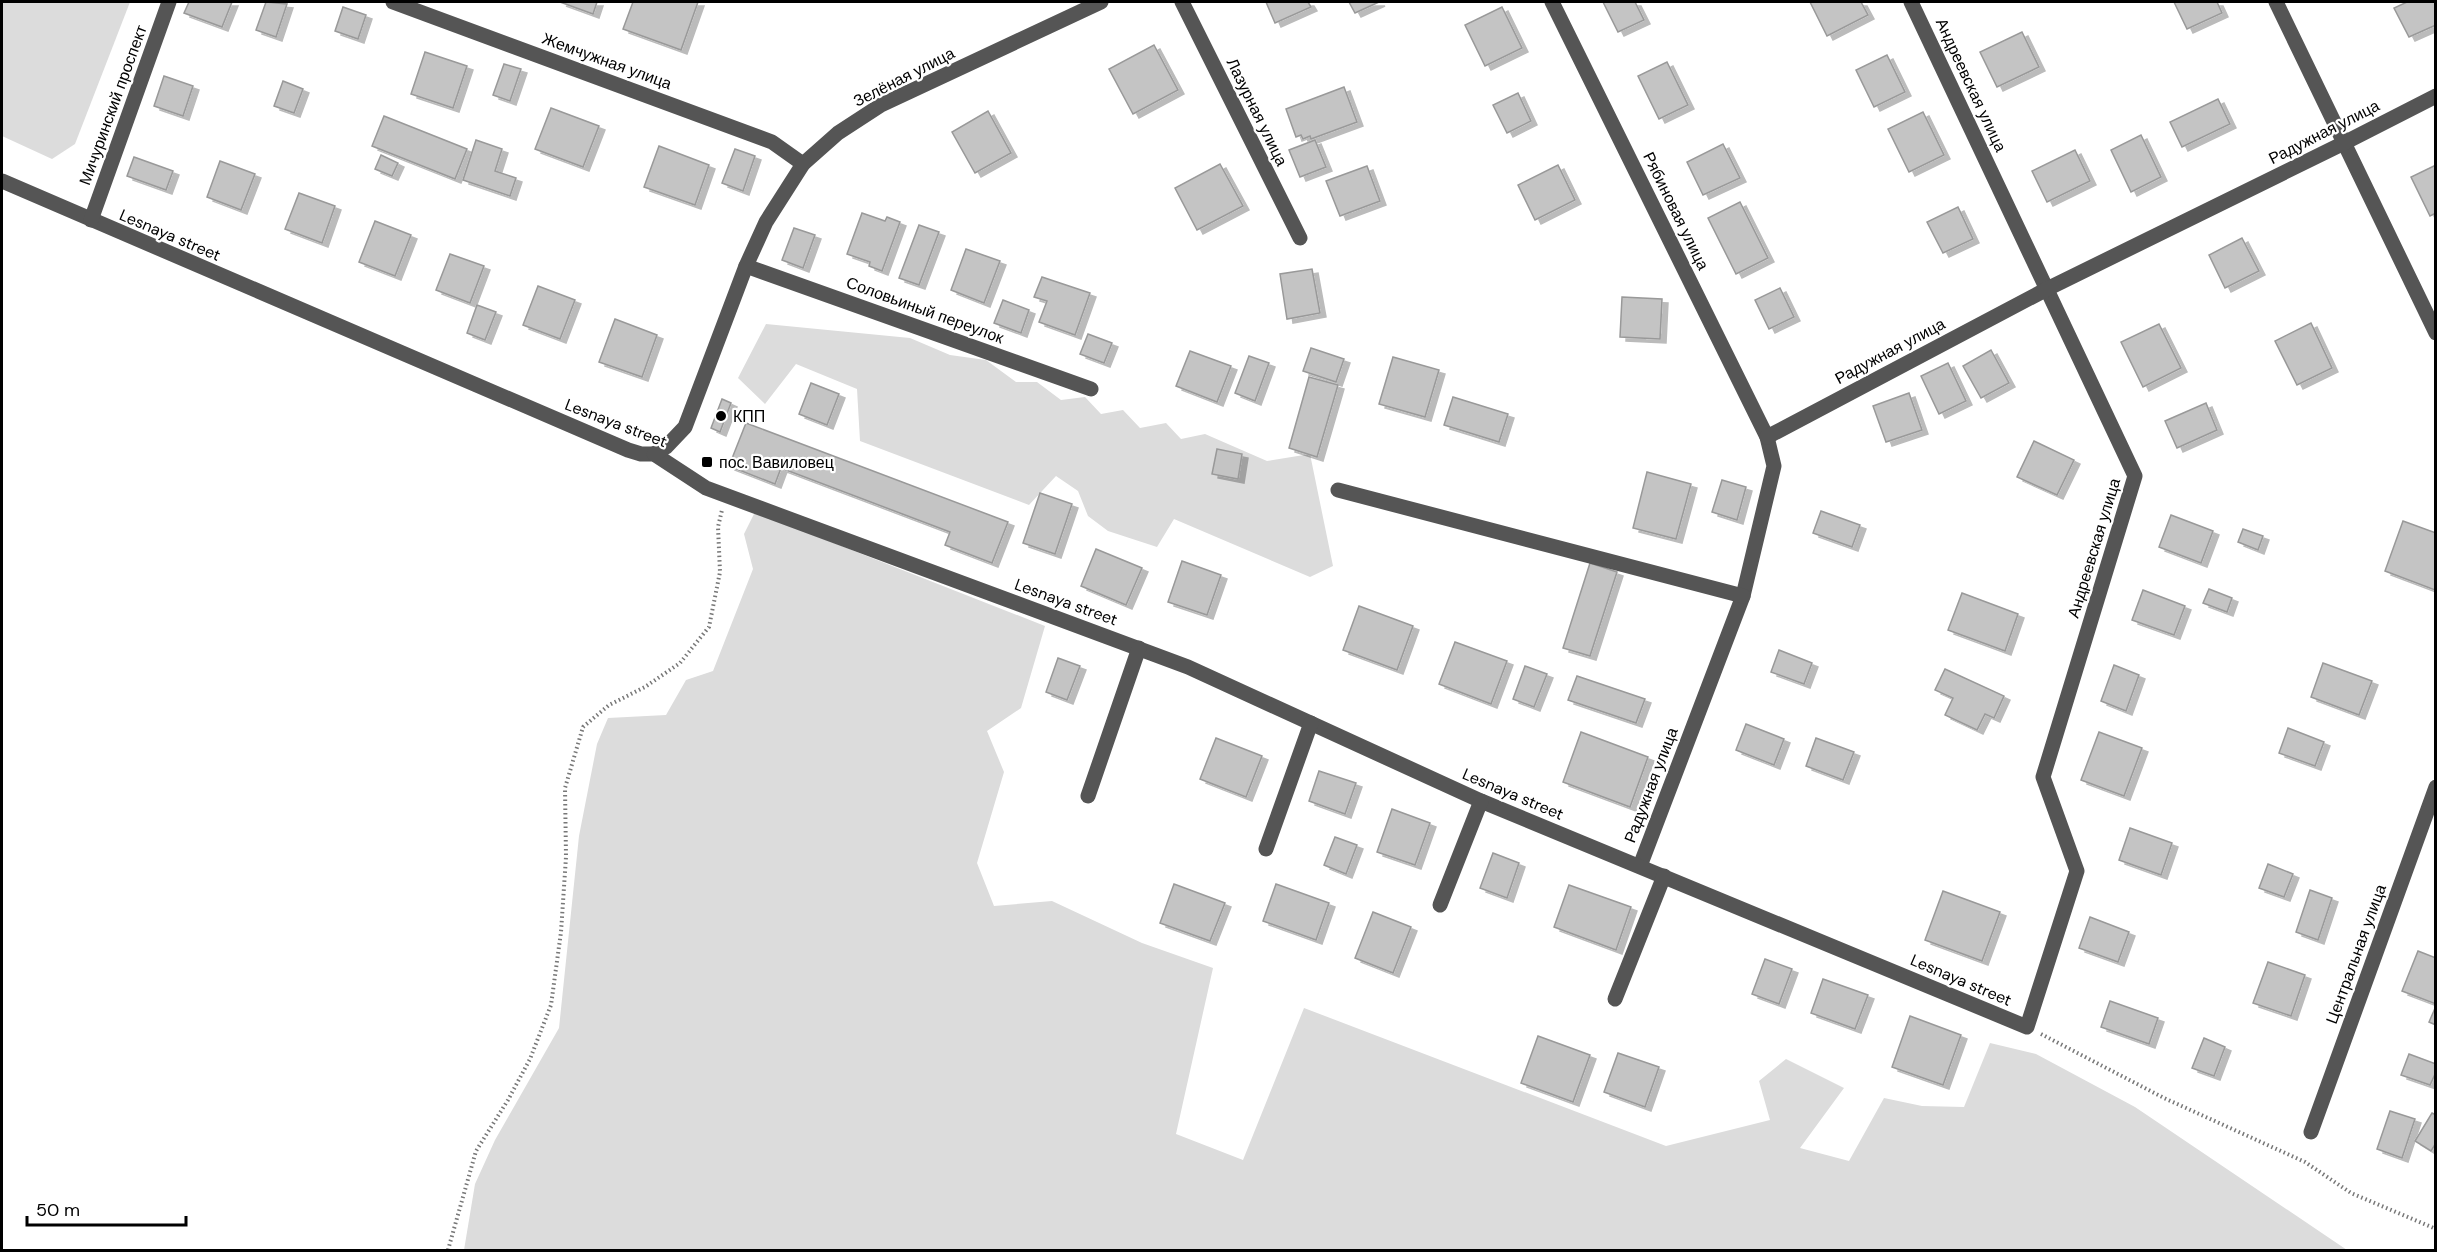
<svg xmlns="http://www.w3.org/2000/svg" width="2437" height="1252" font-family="'DM Sans',sans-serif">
	<defs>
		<filter id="shadow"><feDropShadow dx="6" dy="4" stdDeviation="0" flood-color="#0004"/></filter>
	</defs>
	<rect width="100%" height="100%" fill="#fff"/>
	<g fill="#dcdcdc">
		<path d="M2,2h128l-55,142 -23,15 -50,-23z"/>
		<path d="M766,324l144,14 40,17 36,5 30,22h21l24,18 24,-3 16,17 22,-4 17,18 26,-5 15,16 24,-5 62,27 43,-7 23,112 -23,11 -136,-58 -17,28 -49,-16 -20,-15 -10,-25 -22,-15 -27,29 -169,-64 -3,-52 -61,-25 -31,40 -27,-26z"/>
		<path d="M755,512l290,114 -24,82 -34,23 17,41 -27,91 17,43 58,-5 90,42 71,25 -37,166 67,26 61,-152 362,138 104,-26 -11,-39 27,-22 58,29 -44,60 49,13 35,-63 38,8 42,1 26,-64 46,11 99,53 212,143h-1883l11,-66 20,-44 64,-112 20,-192 18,-92 11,-26 58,-3 20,-35 27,-9 40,-102 -9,-35z"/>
	</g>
	<g fill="#c4c4c4" stroke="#999" stroke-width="1.5" filter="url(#shadow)">
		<path d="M189,2h43l-10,25 -38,-14z"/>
		<path d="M266,2l21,2 -11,33 -20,-7z"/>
		<path d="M560,2h37l-4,12z"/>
		<path d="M633,2h65l-17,48 -58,-21z"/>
		<path d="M1266,2h42l3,5 -36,16z"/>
		<path d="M1349,2h30l-24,11z"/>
		<path d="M1603,2h32l9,18 -26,12z"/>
		<path d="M1810,2h51l7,13 -41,21z"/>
		<path d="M2174,2h43l5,11 -35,16z"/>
		<path d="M2407,2h29v23l-27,12 -15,-29z"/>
		<path d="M343,7l23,8 -8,24 -23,-8z"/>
		<path d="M1502,7l20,41 -37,18 -20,-41z"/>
		<path d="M2022,32l17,35 -42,20 -17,-35z"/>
		<path d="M1154,45l24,45 -45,24 -24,-45z"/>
		<path d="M425,52l42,14 -14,42 -42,-14z"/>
		<path d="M1887,55l18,37 -31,15 -18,-37z"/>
		<path d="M1667,62l21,43 -29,14 -21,-43z"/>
		<path d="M504,64l17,5 -11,32 -17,-6z"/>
		<path d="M164,76l29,10 -10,30 -29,-10z"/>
		<path d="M283,81l20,8 -9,24 -20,-7z"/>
		<path d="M1344,87l13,35 -46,17 -1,-3 -7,3 -2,-4 -5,2 -10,-28z"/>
		<path d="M1518,93l13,28 -24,12 -14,-28z"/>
		<path d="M2218,99l12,25 -48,23 -12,-25z"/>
		<path d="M551,108l48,18 -16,41 -48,-18z"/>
		<path d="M988,111l23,42 -36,20 -23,-41z"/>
		<path d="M1923,112l21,43 -35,17 -21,-43z"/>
		<path d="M384,116l83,33 -12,30 -83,-33z"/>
		<path d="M2141,135l20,42 -30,15 -20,-42z"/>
		<path d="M476,140l26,9 -7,22 21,7 -6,18 -47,-16z"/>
		<path d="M1315,140l11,27 -26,10 -11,-27z"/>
		<path d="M1723,144l17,34 -37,17 -16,-33z"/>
		<path d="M659,146l50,19 -14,40 -51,-18z"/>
		<path d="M735,149l20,7 -12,35 -21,-8z"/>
		<path d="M2075,150l15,31 -43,21 -15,-31z"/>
		<path d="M381,155l17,8 -6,13 -17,-7z"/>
		<path d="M134,157l39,14 -7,19 -39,-14z"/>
		<path d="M220,161l35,13 -14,36 -34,-13z"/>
		<path d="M1220,164l23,42 -46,24 -22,-42z"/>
		<path d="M1558,165l17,35 -40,20 -17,-35z"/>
		<path d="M2436,165v48l-6,3 -19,-39z"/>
		<path d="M1367,166l13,35 -40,15 -14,-35z"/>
		<path d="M299,193l36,13 -13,37 -37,-14z"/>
		<path d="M1740,202l28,56 -32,16 -28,-56z"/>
		<path d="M1958,207l15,32 -30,14 -16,-31z"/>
		<path d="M862,213l23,8 2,-4 13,5 -18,49 -13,-5 1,-4 -23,-8z"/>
		<path d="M375,221l36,14 -16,41 -36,-14z"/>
		<path d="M919,225l20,7 -20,53 -20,-7z"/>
		<path d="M794,228l21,7 -12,33 -21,-8z"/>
		<path d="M2242,238l17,33 -34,17 -16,-33z"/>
		<path d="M966,249l34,12 -16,42 -33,-13z"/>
		<path d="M450,254l34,12 -14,37 -34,-13z"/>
		<path d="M1312,269l8,44 -33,6 -7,-45z"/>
		<path d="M1042,277l48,16 -15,42 -36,-13 8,-21 -13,-4z"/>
		<path d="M538,286l37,14 -15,39 -37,-14z"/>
		<path d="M1780,288l14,29 -25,12 -14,-29z"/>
		<path d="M1622,297l40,2 -2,40 -40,-2z"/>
		<path d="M1003,300l26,10 -8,23 -27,-10z"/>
		<path d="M477,305l19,7 -11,28 -18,-7z"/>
		<path d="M615,319l42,16 -15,42 -43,-15z"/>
		<path d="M2311,323l21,45 -35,17 -22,-44z"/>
		<path d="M2159,324l22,44 -38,19 -22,-45z"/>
		<path d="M1088,334l24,9 -8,20 -24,-9z"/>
		<path d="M1311,348l33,11 -8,23 -33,-11z"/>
		<path d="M1991,350l18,33 -28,15 -18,-32z"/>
		<path d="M1190,351l41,15 -14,36 -41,-16z"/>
		<path d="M1249,356l20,7 -14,38 -20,-8z"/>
		<path d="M1393,357l46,13 -14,47 -46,-13z"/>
		<path d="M1948,363l18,38 -27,13 -18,-38z"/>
		<path d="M1309,377l29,8 -21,72 -28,-9z"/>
		<path d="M811,383l28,11 -12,31 -28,-11z"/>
		<path d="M1909,393l13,37 -36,12 -13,-36z"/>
		<path d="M1453,397l55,17 -9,28 -55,-17z"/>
		<path d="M722,399l9,4 -11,29 -9,-4z"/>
		<path d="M2206,403l11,27 -40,18 -12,-27z"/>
		<path d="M746,423l262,99 -16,41 -47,-18 5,-13 -169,-64 -6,16 -46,-18z"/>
		<path d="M2034,441l40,19 -17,35 -40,-18z"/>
		<path d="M1217,449l25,5 -4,25 -26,-5z"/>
		<path d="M1647,472l44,12 -15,55 -43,-11z"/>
		<path d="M1722,480l24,7 -9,33 -25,-8z"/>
		<path d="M1040,493l32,11 -17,50 -32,-11z"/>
		<path d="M1821,511l39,14 -8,22 -39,-14z"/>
		<path d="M2171,515l42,16 -12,32 -42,-16z"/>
		<path d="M2403,521l33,12 -1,57 -50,-19z"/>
		<path d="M2243,529l20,7 -5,14 -20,-8z"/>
		<path d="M1096,549l46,19 -16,37 -45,-19z"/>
		<path d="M1182,561l39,14 -14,40 -39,-13z"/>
		<path d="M1590,563l27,9 -27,84 -27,-8z"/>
		<path d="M2209,589l23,9 -5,14 -24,-9z"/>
		<path d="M2143,590l42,16 -11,29 -42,-15z"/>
		<path d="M1962,593l56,21 -13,37 -57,-21z"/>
		<path d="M1359,606l54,20 -16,44 -54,-20z"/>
		<path d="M1455,642l52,19 -16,43 -52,-20z"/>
		<path d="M1779,650l33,13 -8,21 -33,-12z"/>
		<path d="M1058,658l22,8 -13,34 -21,-8z"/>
		<path d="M2323,663l49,18 -13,34 -48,-18z"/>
		<path d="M2114,665l25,10 -13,36 -25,-10z"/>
		<path d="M1525,666l22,8 -13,33 -21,-8z"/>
		<path d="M1945,669l59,27 -10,22 -9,-4 -8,16 -32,-15 8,-17 -18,-8z"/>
		<path d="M1577,676l68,23 -9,24 -68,-23z"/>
		<path d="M1746,724l38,15 -10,26 -38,-15z"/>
		<path d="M2288,728l36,14 -9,24 -36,-13z"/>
		<path d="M1581,732l67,25 -18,50 -67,-25z"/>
		<path d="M2099,732l43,16 -18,48 -43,-16z"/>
		<path d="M1216,738l46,18 -16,41 -46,-18z"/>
		<path d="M1816,738l38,14 -11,28 -37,-14z"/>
		<path d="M1319,771l37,12 -11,31 -36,-13z"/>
		<path d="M1392,809l38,14 -15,42 -38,-13z"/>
		<path d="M2130,828l42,15 -11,32 -42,-15z"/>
		<path d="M1335,837l22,8 -11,29 -22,-9z"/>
		<path d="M1493,853l26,10 -12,35 -27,-10z"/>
		<path d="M2268,864l25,10 -9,23 -25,-9z"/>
		<path d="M1174,884l51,19 -15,38 -50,-18z"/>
		<path d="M1276,884l53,19 -13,37 -53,-19z"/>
		<path d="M1569,885l62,22 -15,43 -62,-23z"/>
		<path d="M2310,890l22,8 -14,42 -22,-8z"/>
		<path d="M1943,891l57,21 -18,49 -57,-21z"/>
		<path d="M1373,912l38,15 -18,46 -38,-15z"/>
		<path d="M2090,917l39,15 -11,30 -39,-14z"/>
		<path d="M2418,951l18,7v46l-34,-13z"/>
		<path d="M1765,959l27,10 -13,35 -27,-10z"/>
		<path d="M2268,962l37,13 -14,41 -38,-13z"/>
		<path d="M1823,979l45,16 -13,34 -44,-16z"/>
		<path d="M2110,1001l48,17 -9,26 -48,-17z"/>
		<path d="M2436,1006v19l-7,-3z"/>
		<path d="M1910,1016l51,19 -18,50 -51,-18z"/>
		<path d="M1538,1036l52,19 -17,47 -52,-19z"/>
		<path d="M2204,1038l21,9 -11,29 -22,-8z"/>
		<path d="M1618,1053l41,14 -14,40 -41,-15z"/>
		<path d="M2409,1054l27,10v8l-6,13 -29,-10z"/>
		<path d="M2390,1111l25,8 -13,39 -25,-9z"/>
		<path d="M2432,1113l4,2v28l-5,8 -16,-10z"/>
	</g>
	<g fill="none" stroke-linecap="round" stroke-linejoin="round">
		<g stroke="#777" stroke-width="4" stroke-dasharray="1.5 3" stroke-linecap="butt">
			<path d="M2041,1034l123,64 141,64 46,31 85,36"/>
			<path d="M448,1250l28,-99 32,-51 22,-41 21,-54 10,-73 5,-75 -1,-69 18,-61 26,-22 36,-18 35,-24 29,-36 11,-55 -2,-45 4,-17"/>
		</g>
		<g stroke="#555" stroke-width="15">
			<path d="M393,2l379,140 31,22"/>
			<path d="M1182,2l118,236"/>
			<path d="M1552,2l215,435 7,29 -31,130 -103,270"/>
			<path d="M2276,2l160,331"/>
			<path d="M2,181l626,269 13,4h13l52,34 482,179 293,134 546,226 50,-156 -34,-94 92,-301 -224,-474"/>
			<path d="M91,220l78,-218"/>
			<path d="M746,266l345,123"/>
			<path d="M1767,437l280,-148 297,-146 92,-47"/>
			<path d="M654,454l12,-7 19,-20 61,-161 20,-44 37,-58 35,-31 43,-28 220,-103"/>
			<path d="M1338,490l405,106"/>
			<path d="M1088,796l51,-148"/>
			<path d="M1266,849l45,-126"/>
			<path d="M1440,905l41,-104"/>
			<path d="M1615,999l49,-123"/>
			<path d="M2311,1132l125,-345"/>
		</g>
	</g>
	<g fill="#000" stroke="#fff" stroke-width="2">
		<circle cx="721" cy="416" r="6"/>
		<rect x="701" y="456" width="12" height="12" rx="3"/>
	</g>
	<g text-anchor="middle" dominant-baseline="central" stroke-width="4.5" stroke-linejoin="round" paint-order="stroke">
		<g font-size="16" fill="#000" stroke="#fff">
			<text transform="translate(607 61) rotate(20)">Жемчужная улица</text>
			<text transform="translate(904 77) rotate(-27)">Зелёная улица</text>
			<text transform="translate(1971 85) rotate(65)">Андреевская улица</text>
			<text transform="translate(113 105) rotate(-70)">Мичуринский проспект</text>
			<text transform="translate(1257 112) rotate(64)">Лазурная улица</text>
			<text transform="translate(2324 132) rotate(-27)">Радужная улица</text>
			<text transform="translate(1676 211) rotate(64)">Рябиновая улица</text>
			<text transform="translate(170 235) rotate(23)">Lesnaya street</text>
			<text transform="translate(925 310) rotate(20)">Соловьиный переулок</text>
			<text transform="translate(1890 351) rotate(-28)">Радужная улица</text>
			<text transform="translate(616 423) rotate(21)">Lesnaya street</text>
			<text transform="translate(2094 548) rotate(-73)">Андреевская улица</text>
			<text transform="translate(1066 602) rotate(20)">Lesnaya street</text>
			<text transform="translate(1651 785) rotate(-69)">Радужная улица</text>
			<text transform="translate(1513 794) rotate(23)">Lesnaya street</text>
			<text transform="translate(2356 954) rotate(-70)">Центральная улица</text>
			<text transform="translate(1961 980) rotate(23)">Lesnaya street</text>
		</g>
		<g font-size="16" fill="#000" stroke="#fff" text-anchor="start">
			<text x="733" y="416">КПП</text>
			<text x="719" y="462">пос. Вавиловец</text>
		</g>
	</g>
	<rect width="2437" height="1252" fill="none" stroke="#000000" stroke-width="6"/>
	<path d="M27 1216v9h159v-9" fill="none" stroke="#000000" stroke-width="3"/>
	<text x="36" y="1216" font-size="18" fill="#000000" stroke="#ffffff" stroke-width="4.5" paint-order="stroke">50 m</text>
</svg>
